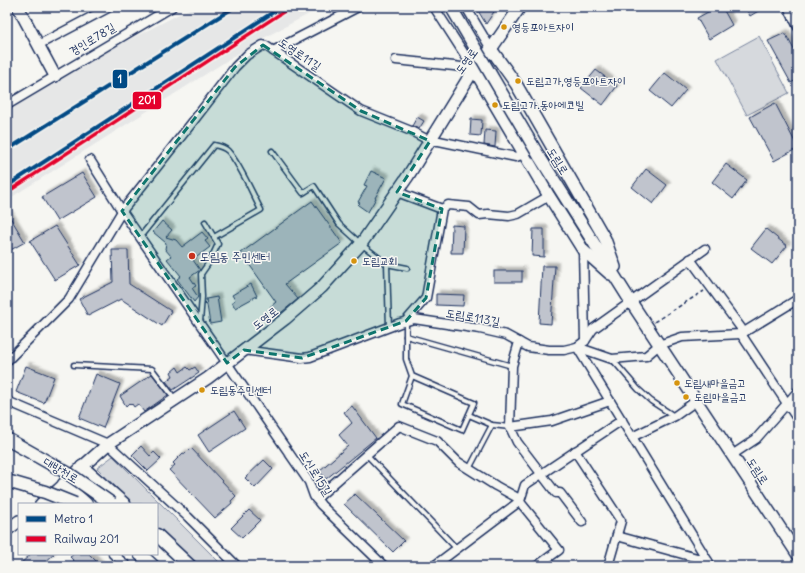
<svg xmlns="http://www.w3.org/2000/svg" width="805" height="573" font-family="Delius,'Poor Story',sans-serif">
	<defs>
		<filter id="shadow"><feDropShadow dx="3.5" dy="-3.5" stdDeviation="1" flood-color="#0004"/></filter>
	</defs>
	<rect width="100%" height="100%" fill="#f6f6f2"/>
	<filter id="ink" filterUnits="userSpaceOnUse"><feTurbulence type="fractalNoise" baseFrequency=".025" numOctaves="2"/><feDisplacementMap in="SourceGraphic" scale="8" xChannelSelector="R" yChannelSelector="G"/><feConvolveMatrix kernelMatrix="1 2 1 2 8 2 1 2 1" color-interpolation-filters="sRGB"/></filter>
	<g filter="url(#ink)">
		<path fill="#e6e7e7" d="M193,7h129l-64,34 -251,159v-90l69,-43z"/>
		<g fill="#d6d9dd" stroke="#78849e">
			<path d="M759,36l30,57 -42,22 -30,-56z"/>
			<path d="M113,456l110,110h-28l-38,-38v-24h-24l-36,-36z"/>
		</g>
		<g fill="#c0c4cd" stroke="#1b2f5e" filter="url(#shadow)">
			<path d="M481,7h16l-11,17 -9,-15z"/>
			<path d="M717,7h5l10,18 -23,14 -12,-21z"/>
			<path d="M745,7h20l-15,9z"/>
			<path d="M785,33l13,24v22l-7,4 -23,-42z"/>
			<path d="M596,70l21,16 -14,19 -22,-17z"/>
			<path d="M665,73l21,17 -15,18 -21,-17z"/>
			<path d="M775,103l23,45 -24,13 -24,-44z"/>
			<path d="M417,117l7,4 -5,8 -7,-3z"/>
			<path d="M471,119l11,1 -1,16 -11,-1z"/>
			<path d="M485,130l11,1 -1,16 -11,-2z"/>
			<path d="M726,164l21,16 -14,19 -21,-17z"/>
			<path d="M646,169l21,16 -14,19 -21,-17z"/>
			<path d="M371,171l15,7 -11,20h1l-8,14 -10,-7 2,-2 -2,-1 9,-16 -3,-1z"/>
			<path d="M82,173l15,24 -40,24 -15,-24z"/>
			<path d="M312,201l30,42 -57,41 13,15 -21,17 -7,-9 6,-5 -35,-49z"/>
			<path d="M7,212l18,30 -18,10z"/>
			<path d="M162,221l10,9 -6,7 10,3 6,7 20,-15 6,7 -3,2 5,6 -17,13 7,10 -10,7 6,9 -4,2 6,9 -4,5 -17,-23 4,-3 -14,-17 4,-3 -6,-7 1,-6 -13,-11z"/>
			<path d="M452,225l12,1 -1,27h-12z"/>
			<path d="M55,226l25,39 -25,15 -25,-39z"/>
			<path d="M533,229h11v28l-12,-1z"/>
			<path d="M766,229l21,17 -15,18 -21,-16z"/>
			<path d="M112,250h16l1,34 42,27 -9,15 -41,-27 -33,17 -9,-17 34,-17z"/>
			<path d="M542,266h13l-4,58 -12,-1z"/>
			<rect x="494" y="271" width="28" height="11"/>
			<path d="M251,284l6,12 -22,12 -3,-6 3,-2 -3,-5z"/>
			<path d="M436,294l28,1 -1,11 -27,-1z"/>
			<path d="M217,297l4,25 -11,2 -4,-25z"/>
			<path d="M26,366l28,11 -10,26 -28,-11z"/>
			<path d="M177,367l3,5 7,-5 3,3 5,-3 4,6 -26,17 -7,-9 7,-5 -2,-4z"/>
			<path d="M96,374l24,10 -17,44 -24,-10z"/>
			<path d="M152,374l16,21 -24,17 -6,-8 -4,3 -2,-3 -1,1 -2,-2 -3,3 -6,-10z"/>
			<path d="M352,406l24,32 -50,41 -7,-8 29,-25 -9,-11 13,-12 -8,-11z"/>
			<path d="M234,411l11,17 -36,24 -11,-17z"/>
			<path d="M141,446l9,10 4,-4 7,7 -13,12 -16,-16z"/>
			<path d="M191,448l45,48 -5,5 1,2 -17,15 -46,-48 6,-5 -2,-2 10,-10 2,1z"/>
			<path d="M264,460l9,9 -18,19 -10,-10z"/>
			<path d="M355,494l49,47 -11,11 -49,-48z"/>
			<path d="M249,510l11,10 -18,18 -11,-10z"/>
			<path d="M31,554h23l-13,12h-23z"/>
			<path d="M74,554h15l12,12h-22l-9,-9z"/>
		</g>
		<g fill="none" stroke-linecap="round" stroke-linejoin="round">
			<defs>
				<g id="lane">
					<path d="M272,151l31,42 11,-7 25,38 22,20 26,20 20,4"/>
					<path d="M140,237l74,-92c5,1 10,2 14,6 12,13 24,42 33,59l-47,27"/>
					<path d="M387,264l2,63"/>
					<path d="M200,322l2,-25 -1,-23 9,-13 8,-17 -13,-22"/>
					<path d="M406,322v37l6,17 -10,28 60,26 12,-27 -62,-27"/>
					<path d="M406,336l106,30"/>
					<path d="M612,359l26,30 13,12 23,15"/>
					<path d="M74,365l78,4 23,30"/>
					<path d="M469,415l23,10 18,2"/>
					<path d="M367,455l90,94"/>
					<path d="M469,469l23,-44"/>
				</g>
				<g id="street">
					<path d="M434,7l40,62"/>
					<path d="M466,7l25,42"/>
					<path d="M788,7l10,20"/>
					<path d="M38,45l72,-38"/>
					<path d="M273,51l85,-44"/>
					<path d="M396,60l58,6 20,3"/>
					<path d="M7,105l165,-98"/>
					<path d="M90,160l32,51 187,271 5,14 7,9 63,61"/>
					<path d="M397,192l45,17"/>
					<path d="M583,250l2,91"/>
					<path d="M690,259l51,69v6l57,86"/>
					<path d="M406,321l20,-23 16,-89 6,-4 21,2 10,8 9,-1 21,2 9,-2 31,-18"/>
					<path d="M519,342l-7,24 -2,61 7,15 39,51h4l22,29"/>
					<path d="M577,347l134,219"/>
					<path d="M577,347l35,12 34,-3 13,-11 23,-8 59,-3 57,-35"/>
					<path d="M244,350l58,8 8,-1 90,-34 14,-4 66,10 26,6 22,12 21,3h15l13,-3 8,-6 8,-12 112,-80"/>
					<path d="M7,361l62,-62 53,-88 69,-87 44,-57 12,-12 16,-10 3,1 95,65 50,20 19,10h9l77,16 8,-3"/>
					<path d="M7,401l101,43 80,73 49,49"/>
					<path d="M510,427l42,-6 58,-20"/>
					<path d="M632,437l43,-21 21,-15"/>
					<path d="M575,451l46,70 -13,45"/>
					<path d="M732,455l24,-16 42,-48"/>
					<path d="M316,499l83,-73 38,15 21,21 38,24 20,11 43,53 -22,16"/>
					<path d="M617,536l91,25"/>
					<path d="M113,554l14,12"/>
					<path d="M434,566l86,-65 5,-16 97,-65"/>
				</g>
				<g id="secondary">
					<path d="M18,7l37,69"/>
					<path d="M491,49l25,35 89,155 10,28"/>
					<path d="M474,69l75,127 34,54 27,24"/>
					<path d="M539,156l92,146 167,253"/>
					<path d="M41,504l17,-14 24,-23 26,-23 100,-66 77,-59 37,-32 39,-43 47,-68 66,-107 17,-20 29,-42"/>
					<path d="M7,530l12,-9"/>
				</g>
				<g id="primary">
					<path d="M82,467l42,37"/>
					<path d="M64,484l22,20"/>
					<path d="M157,535l33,31"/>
					<path d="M140,554l13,12"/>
				</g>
			</defs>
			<use href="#lane" stroke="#1b2f5e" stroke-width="7"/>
			<use href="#street" stroke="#1b2f5e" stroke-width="11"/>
			<use href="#secondary" stroke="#1b2f5e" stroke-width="14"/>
			<use href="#primary" stroke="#1b2f5e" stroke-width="15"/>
			<path stroke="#1b2f5e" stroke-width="1.5" stroke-dasharray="4 3" stroke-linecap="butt" d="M654,322l50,-31"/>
			<use href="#lane" stroke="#f6f6f2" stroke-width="4"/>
			<use href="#street" stroke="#f6f6f2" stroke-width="8"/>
			<use href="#secondary" stroke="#f6f6f2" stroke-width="11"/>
			<use href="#primary" stroke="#f6f6f2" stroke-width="12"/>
			<defs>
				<path id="secondary-bridge" d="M451,7l88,149"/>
				<g id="primary-bridge">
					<path d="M7,439l62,35 43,30"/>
					<path d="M7,481l38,11 30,12"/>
				</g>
			</defs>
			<use href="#secondary-bridge" stroke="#1b2f5e" stroke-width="14" stroke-linecap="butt"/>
			<use href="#primary-bridge" stroke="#1b2f5e" stroke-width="15" stroke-linecap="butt"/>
			<use href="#secondary-bridge" stroke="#f6f6f2" stroke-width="11"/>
			<use href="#primary-bridge" stroke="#f6f6f2" stroke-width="12"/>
			<defs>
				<path id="rail-1" d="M10,190l274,-179"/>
			</defs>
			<use href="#rail-1" stroke="#f6f6f2" stroke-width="7"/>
			<use href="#rail-1" stroke="#e4002b" stroke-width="4"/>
			<defs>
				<g id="metro-1">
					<path d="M7,150l226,-142"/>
					<path d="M7,186l274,-179"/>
				</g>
			</defs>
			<use href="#metro-1" stroke="#f6f6f2" stroke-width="7"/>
			<use href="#metro-1" stroke="#004a85" stroke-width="4"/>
		</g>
	</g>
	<path fill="#0f766e" fill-opacity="0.2" stroke="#0f766e" stroke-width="3" stroke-dasharray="8 5" stroke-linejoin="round" d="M263,45l98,66 69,30 -33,51 45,17 -16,89 -20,23 -104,37 -58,-8 -17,13 -105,-152 113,-144z"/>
	<g fill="#d6940e" stroke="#f6f6f2" stroke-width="1.5">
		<circle cx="504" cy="27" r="3.5"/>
		<circle cx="518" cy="81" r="3.5"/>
		<circle cx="495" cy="105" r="3.5"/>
		<circle cx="354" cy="261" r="3.5"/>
		<circle cx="677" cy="383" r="3.5"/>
		<circle cx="202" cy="390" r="3.5"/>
		<circle cx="686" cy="397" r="3.5"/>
	</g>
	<circle fill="#c8321e" stroke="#f6f6f2" stroke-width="1.5" cx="192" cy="256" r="4"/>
	<g text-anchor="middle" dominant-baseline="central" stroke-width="3" stroke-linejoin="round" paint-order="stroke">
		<g font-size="11" fill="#1b2f5e" stroke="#f6f6f2" text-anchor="start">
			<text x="512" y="27">영등포아트자이</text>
			<text x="526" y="81">도림고가,영등포아트자이</text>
			<text x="502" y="105">도림고가.동아에코빌</text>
			<text x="362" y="261">도림교회</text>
			<text x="684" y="383">도림새마을금고</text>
			<text x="210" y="390">도림동주민센터</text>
			<text x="694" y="397">도림마을금고</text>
		</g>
		<g font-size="12" fill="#1b2f5e" stroke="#f6f6f2">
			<text transform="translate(92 39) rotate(-31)">경인로78길</text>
			<text transform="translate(300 54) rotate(34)">도영로11길</text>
			<text transform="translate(466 61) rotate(-54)">도영로</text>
			<text transform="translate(558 161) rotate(58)">도림로</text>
			<text transform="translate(473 317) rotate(10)">도림로113길</text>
			<text transform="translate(265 318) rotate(-38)">도영로</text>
			<text transform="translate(61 470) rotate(31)">대방천로</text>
			<text transform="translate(758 471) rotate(57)">도림로</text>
			<text transform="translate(316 473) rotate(58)">도신로15길</text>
		</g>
		<g font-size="12" fill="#1b2f5e" stroke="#f6f6f2" text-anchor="start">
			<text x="200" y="256">도림동 주민센터</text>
		</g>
	</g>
	<g stroke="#f6f6f2" stroke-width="1.5">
		<rect x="112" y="69" width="16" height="20" rx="4" fill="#004a85"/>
		<rect x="132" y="91" width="30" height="19" rx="4" fill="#e4002b"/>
	</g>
	<g font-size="11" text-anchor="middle" font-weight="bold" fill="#fff">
		<text x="120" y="83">1</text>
		<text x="147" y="104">201</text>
	</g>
	<rect width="805" height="573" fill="none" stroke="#f6f6f2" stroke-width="24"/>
	<rect x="12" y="12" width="781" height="549" fill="none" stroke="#1b2f5e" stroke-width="1.5" filter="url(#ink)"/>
	<rect x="18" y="503" width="140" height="52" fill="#f6f6f2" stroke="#9ea6b7"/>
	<rect x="26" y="516" width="20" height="6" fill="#004a85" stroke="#9ea6b7"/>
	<text x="54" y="523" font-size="12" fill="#1b2f5e">Metro 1</text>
	<rect x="26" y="536" width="20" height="6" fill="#e4002b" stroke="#9ea6b7"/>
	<text x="54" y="543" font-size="12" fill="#1b2f5e">Railway 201</text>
</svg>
